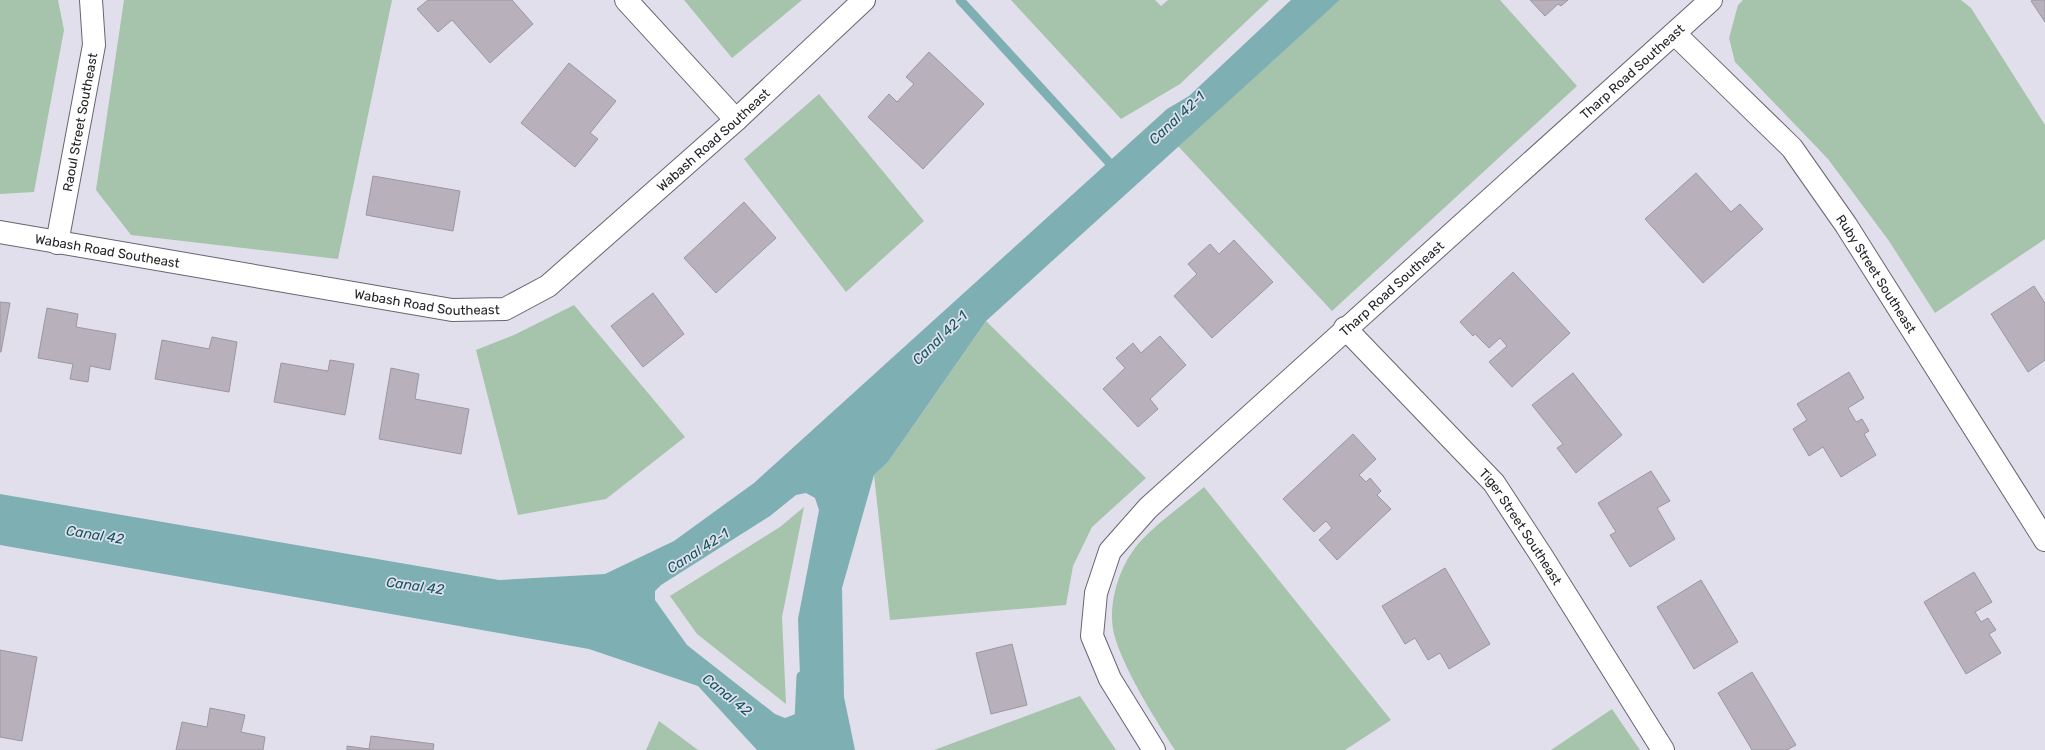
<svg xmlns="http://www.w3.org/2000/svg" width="2045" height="750" font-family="Rubik,sans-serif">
	<rect width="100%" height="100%" fill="#e1dfec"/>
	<g fill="#a6c4ab">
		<path d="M0,0h58l6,30 -30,162 -34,2z"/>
		<path d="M124,0h268l-54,259 -207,-24 -35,-45z"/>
		<path d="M684,0h118l-70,58z"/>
		<path d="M1011,0h144l6,6 7,-6h101l-89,84 -59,35z"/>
		<path d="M1340,0h160l77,86 -245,225 -154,-165z"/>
		<path d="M1743,0h218l10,8 74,117v114l-110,74 -46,-72 -61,-82 -93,-97 -6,-24 9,-33z"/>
		<path d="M819,94l105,127 -78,71 -102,-133z"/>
		<path d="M574,305l111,132 -79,62 -88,16 -42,-165 38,-15z"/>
		<path d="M986,321l160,157 -54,49 -19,39 -7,39 -176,15 -16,-145 14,-13z"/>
		<path d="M1204,487l187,233 -46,30h-170c-20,-31 -52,-82 -61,-116 -7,-29 5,-68 25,-91 18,-20 44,-38 65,-56z"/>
		<path d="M804,507l-22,110 4,87 -89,-70 -27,-38 110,-69z"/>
		<path d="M1080,696l36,54h-182z"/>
		<path d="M1612,709l28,41h-89z"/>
		<path d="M659,721l39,29h-52z"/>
	</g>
	<path fill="#7dafb3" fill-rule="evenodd" d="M1291,0h49l-354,321 -98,141 -14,13 -32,113 2,109 11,53h-98l-59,-64 -109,-37 -589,-104v-51l499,86 106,-6 69,-33 80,-58 413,-374 22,-13zM806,493l9,5 4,12 -21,109 3,85 -3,9 -13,5 -10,-4 -88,-69 -32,-45v-9l6,-6 109,-69 26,-21z"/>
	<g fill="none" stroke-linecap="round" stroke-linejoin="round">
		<g stroke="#7dafb3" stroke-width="9">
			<path d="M960,0l156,170"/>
			<path d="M799,721l2,-45"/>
		</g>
	</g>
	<g fill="#b8b1bb" stroke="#9d96a0">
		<path d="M428,0h84l21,24 -43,39 -38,-43 -14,12 -21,-23z"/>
		<path d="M1530,0h38l-7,6 -3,-2 -13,12z"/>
		<path d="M2033,0h12v22l-14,-21z"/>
		<path d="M929,52l55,52 -61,65 -55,-52 21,-23 8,8 17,-18 -8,-7z"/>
		<path d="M569,63l47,38 -26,32 8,6 -23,28 -54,-44z"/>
		<path d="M1696,173l35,39 9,-8 23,25 -60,54 -58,-64z"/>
		<path d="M373,176l87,15 -7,40 -87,-16z"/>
		<path d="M744,202l32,36 -60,55 -32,-35z"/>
		<path d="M1234,240l39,42 -61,56 -38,-42 23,-22 -9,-10 22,-20 9,10z"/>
		<path d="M1513,272l57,61 -58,54 -23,-25 18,-16 -7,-8 -11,10 -14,-14 -2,2 -13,-14z"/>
		<path d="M2034,286l11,17v57l-17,12 -37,-58z"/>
		<path d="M653,293l31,41 -41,33 -32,-41z"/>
		<path d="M0,302l10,1 -9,49h-1z"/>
		<path d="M47,308l31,6 -2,13 40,7 -6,36 -20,-4 -2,16 -18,-3 3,-15 -35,-6z"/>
		<path d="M1160,336l26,29 -36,34 8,10 -20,18 -35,-38 22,-21 -9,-10 17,-15 8,10z"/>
		<path d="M212,337l25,5 -8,50 -74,-13 7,-39 47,9z"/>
		<path d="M330,360l24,4 -9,51 -71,-13 7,-39 47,8z"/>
		<path d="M391,368l28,6 -4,25 54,10 -8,45 -82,-15z"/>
		<path d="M1849,372l15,26 -16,10 8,14 6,-3 7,12 -5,3 12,21 -35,22 -18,-30 -14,9 -16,-27 14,-9 -10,-16z"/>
		<path d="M1573,373l49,62 -46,38 -19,-25 6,-4 -31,-39z"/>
		<path d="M1353,434l23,25 -17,16 7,7 4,-4 11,13 -4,4 14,14 -54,51 -18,-20 13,-12 -6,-7 -12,11 -31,-33z"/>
		<path d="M1651,471l19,30 -13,7 18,31 -45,28 -20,-32 6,-3 -18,-29z"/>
		<path d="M1445,568l45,76 -41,25 -9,-16 -12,7 -13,-22 -10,6 -23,-38z"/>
		<path d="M1974,572l18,30 -17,10 6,10 7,-4 8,12 -7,4 12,19 -35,21 -42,-72z"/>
		<path d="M1701,580l37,62 -44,27 -37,-62z"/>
		<path d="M1012,644l15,61 -36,9 -15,-61z"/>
		<path d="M0,650l37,7 -15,84 -22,-4z"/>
		<path d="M1752,672l44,73 -9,5h-35l-34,-57z"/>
		<path d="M210,708l35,7 -4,17 24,5 -2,13h-87l6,-28 25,5z"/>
		<path d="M371,736l63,8 -1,6h-86v-4l22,3z"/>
	</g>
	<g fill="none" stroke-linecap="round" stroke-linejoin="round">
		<defs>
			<g id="minor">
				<path d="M626,0l110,120"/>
				<path id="s1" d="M1675,34l117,114 54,77 199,315"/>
				<path id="s2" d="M0,232l452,78 53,-1 43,-23 188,-166 128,-120"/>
				<path id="s3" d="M57,243l37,-198 -3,-45"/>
				<path id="s4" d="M1345,328l149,155 49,75 120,192"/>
				<path id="s5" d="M1154,750l-44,-71 -18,-43 4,-43 14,-42 38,-43 563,-508"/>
			</g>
		</defs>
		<use href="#minor" stroke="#676570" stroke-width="24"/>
		<use href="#minor" stroke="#fff" stroke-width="22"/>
	</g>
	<g text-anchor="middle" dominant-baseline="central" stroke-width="3.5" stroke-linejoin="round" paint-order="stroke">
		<g font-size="13" fill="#242328" stroke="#e1dfec">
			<text stroke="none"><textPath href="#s5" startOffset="927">Tharp Road Southeast</textPath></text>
			<text stroke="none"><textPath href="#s3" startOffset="123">Raoul Street Southeast</textPath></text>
			<text stroke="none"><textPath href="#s2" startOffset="781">Wabash Road Southeast</textPath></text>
			<text stroke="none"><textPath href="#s2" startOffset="109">Wabash Road Southeast</textPath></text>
			<text stroke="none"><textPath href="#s1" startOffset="315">Ruby Street Southeast</textPath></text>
			<text stroke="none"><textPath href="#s5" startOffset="603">Tharp Road Southeast</textPath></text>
			<text stroke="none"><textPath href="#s2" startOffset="433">Wabash Road Southeast</textPath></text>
			<text stroke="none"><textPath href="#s4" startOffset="266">Tiger Street Southeast</textPath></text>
		</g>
		<g font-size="14" font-style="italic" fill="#0f575c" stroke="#e1dfec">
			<text transform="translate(1177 118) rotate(-43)">Canal 42-1</text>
			<text transform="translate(940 338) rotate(-44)">Canal 42-1</text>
			<text transform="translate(95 535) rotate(9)">Canal 42</text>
			<text transform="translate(698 551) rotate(-33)">Canal 42-1</text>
			<text transform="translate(415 586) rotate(8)">Canal 42</text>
			<text transform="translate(727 695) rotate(39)">Canal 42</text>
		</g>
	</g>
</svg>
